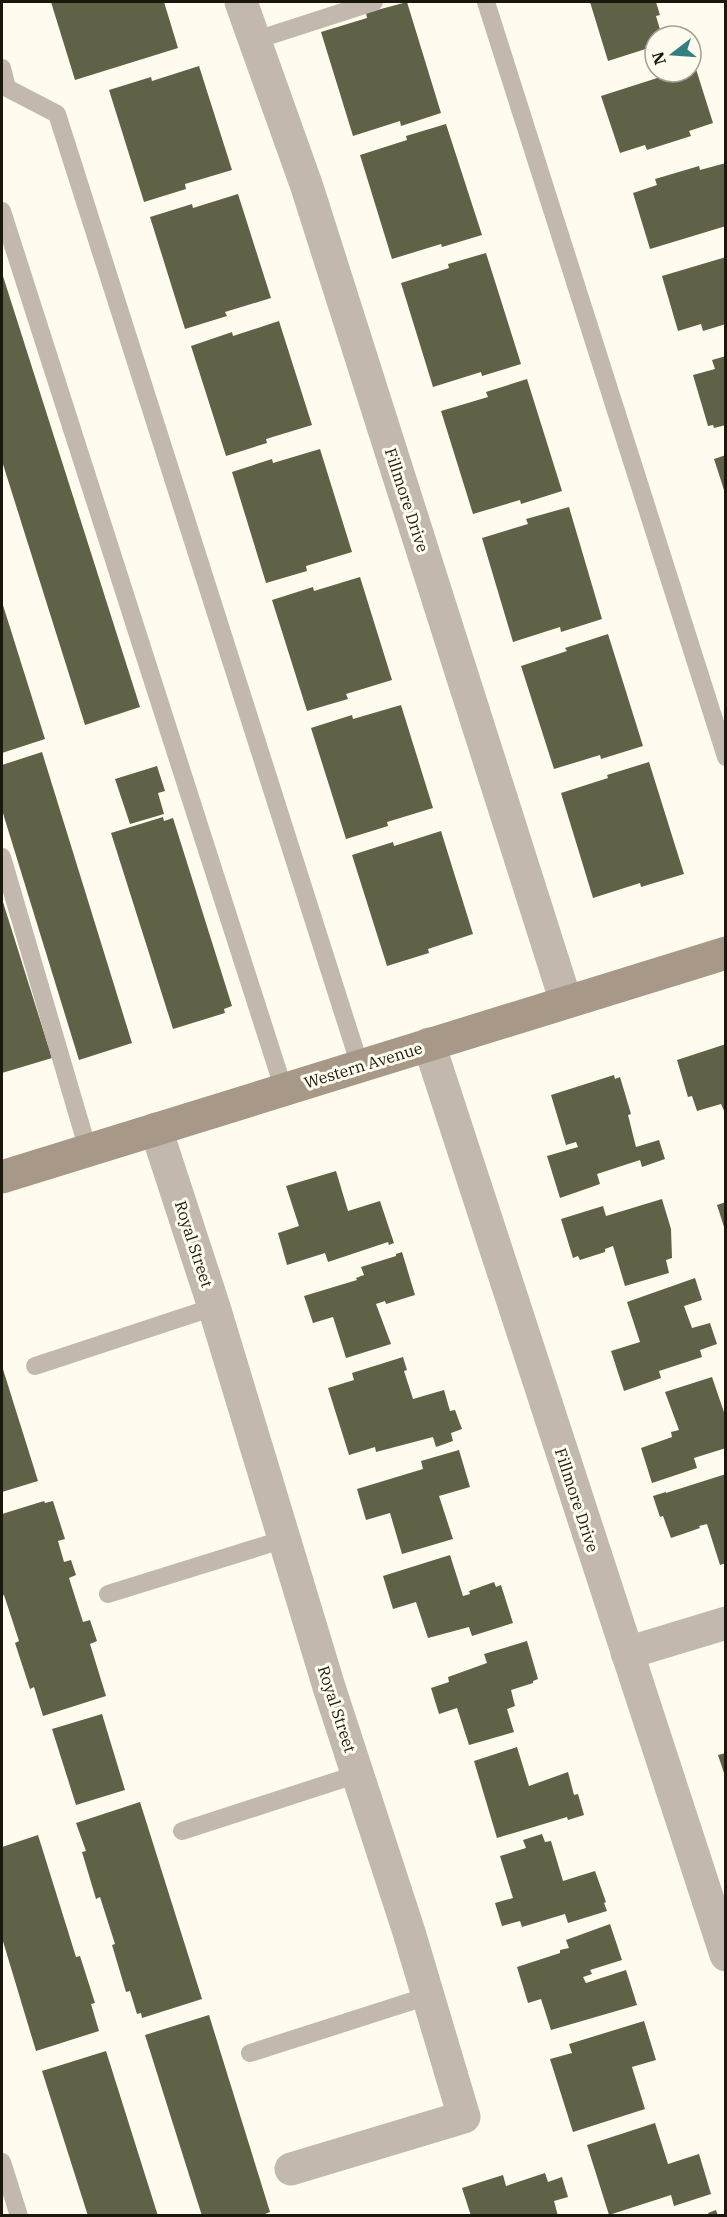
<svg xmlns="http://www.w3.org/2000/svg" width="727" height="2217" font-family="'IBM Plex Serif',serif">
	<rect width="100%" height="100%" fill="#fffbef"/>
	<g fill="#606248">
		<path d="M51,2h113l14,46 -103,32z"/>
		<path d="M407,2l34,111 -40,13 -1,-5 -47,15 -32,-104 46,-14 -1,-5z"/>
		<path d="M590,2h66l4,13 -4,1 6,20h-7v10l-47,15z"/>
		<path d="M199,66l33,104 -47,14 1,5 -42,13 -35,-112 42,-13 1,4z"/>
		<path d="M695,66l18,57 -24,8 2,5 -44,14 -2,-5 -25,8 -19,-57 75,-24h15v-5z"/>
		<path d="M446,124l36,111 -40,12 -1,-3 -49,15 -32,-104 47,-15 -1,-4z"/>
		<path d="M726,163v63l-76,23 -17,-56 24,-8 -2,-6 44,-13 1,4z"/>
		<path d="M238,194l33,104 -46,14 2,4 -42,13 -35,-112 42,-13 1,4z"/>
		<path d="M486,253l35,111 -39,12 -1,-4 -48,15 -32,-104 48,-15 -1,-4z"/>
		<path d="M726,257v67l-23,7 -2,-7 -23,7 -16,-55z"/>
		<path d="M2,273l138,434 -55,18 -83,-264z"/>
		<path d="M279,321l33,104 -46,14 1,4 -41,13 -35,-110 41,-14 1,4z"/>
		<path d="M726,356v69l-12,3 -1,-3 -5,1 -15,-51 22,-6 -3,-9z"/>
		<path d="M527,379l35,112 -41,13 -1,-4 -47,14 -32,-103 47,-14 -2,-5z"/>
		<path d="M320,449l32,103 -46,14 1,5 -41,12 -34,-111 40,-13 1,4z"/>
		<path d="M726,455v38h-1l-11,-34z"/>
		<path d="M569,507l33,112 -41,13 -1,-5 -47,15 -31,-104 46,-14 -2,-5z"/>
		<path d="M360,577l32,103 -46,14 2,5 -41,12 -35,-111 41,-13 1,4z"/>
		<path d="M2,602l43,137 -43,14z"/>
		<path d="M608,634l35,112 -42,13 -1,-4 -46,14 -33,-103 46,-15 -2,-3z"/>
		<path d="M401,705l32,103 -46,14 1,4 -42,13 -35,-111 41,-13 1,4z"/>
		<path d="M42,752l90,291 -53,17 -77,-250v-45z"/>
		<path d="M649,762l35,112 -43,13 -1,-4 -47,15 -32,-105 47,-15 -1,-3z"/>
		<path d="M157,766l8,25 -7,2 6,21 -34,10 -15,-45z"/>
		<path d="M163,817l1,4 9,-3 59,188 -8,3 1,4 -52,16 -62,-196z"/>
		<path d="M441,831l32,103 -45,15 1,4 -42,13 -35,-111 41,-13 1,4z"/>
		<path d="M2,899l50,159 -50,15z"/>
		<path d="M726,1044v71l-5,-11 -24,7 -5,-15 -4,1 -11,-37z"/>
		<path d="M614,1075l1,4 5,-2 11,37 -3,1 8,32 23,-7 6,19 -23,8 -2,-7 -43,14 3,10 -40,14 -13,-42 31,-9 -2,-5 -10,3 -15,-50z"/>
		<path d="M336,1171l12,40 32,-10 14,42 -5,2 -1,-3 -60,20 -3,-9 -38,12 -9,-32 21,-7 -13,-40z"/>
		<path d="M662,1199l9,30 1,29 -6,2 3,13 -44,13 -12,-40 -8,3v3l-25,8 -2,-4 -5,2 -12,-39 42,-13 3,10z"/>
		<path d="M726,1202v28h-1l-8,-25z"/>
		<path d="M402,1252l13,43 -29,9 -1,-3 -9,3 15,40 -45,14 -13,-41 -20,6 -9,-27 53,-16 -1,-2 8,-3 -3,-8 35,-11v-2z"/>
		<path d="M695,1278l7,22 -18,6 8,22 18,-5 7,21 -17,6 2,7 -43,14 2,7 -37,13 -13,-40 29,-9 -13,-40z"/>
		<path d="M403,1357l4,13 -3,1 9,28 31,-9 6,21 5,-1 7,19 -11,4 2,8 -17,6 -3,-10 -57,15 -1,-5 -26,8 -21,-67 26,-8 -2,-7z"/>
		<path d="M2,1366l36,115 -36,11z"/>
		<path d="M712,1377l14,41v30l-32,10 3,10 -45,15 -11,-35 31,-11 -1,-5 8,-2 -14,-38z"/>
		<path d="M459,1450l11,37 -31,9 14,43 -51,15 -12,-41 -24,7 -9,-31 66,-20 -2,-8z"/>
		<path d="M726,1474v89l-6,2 -13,-41 -8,2 1,2 -29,10 -8,-22 -3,1 -7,-21 13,-4v1z"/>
		<path d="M44,1501l1,2 8,-2 12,38 -7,2 6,21 7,-2 5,15 -7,3 14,44 7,-2 7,21 -7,3 16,52 -63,20 -9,-29 -4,2 -15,-46 4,-2 -15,-46 -2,1v-82z"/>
		<path d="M450,1555l13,41 7,-2 -1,-3 25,-9 2,5 5,-2 12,38 -41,13 -3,-9 -41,11 -12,-36 -23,7 -10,-33z"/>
		<path d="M527,1641l11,38 -5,2v2l-22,7 4,16 -8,3 7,23 -45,13 -12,-37 -18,6 -8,-26 18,-6 -1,-5 39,-14 -3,-9z"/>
		<path d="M102,1714l23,76 -49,15 -24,-76z"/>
		<path d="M517,1747l12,39 39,-14 6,23 4,-1 6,21 -16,5 -1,-3 -70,21 -23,-77z"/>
		<path d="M726,1753v23h-1l-7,-21z"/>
		<path d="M140,1802l62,197 -60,19 -1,-5 -4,1 -7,-23 -4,1 -14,-47 3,-1 -15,-47 -4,2 -14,-47 4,-1 -10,-28z"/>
		<path d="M542,1834l3,8 6,-1 12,40 32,-10 11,31 -2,1 3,8 -39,12 -3,-9 -43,13 -2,-6 -18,5 -7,-23 18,-5 -13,-42 26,-8 -3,-8z"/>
		<path d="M38,1835l38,122 4,-1 15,47 -4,1 8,27 -63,20 -34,-113v-91z"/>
		<path d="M610,1924l12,36 -32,10 2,4 -9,3 3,6 40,-13 11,35 -86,25 -10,-31 -13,4 -11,-36 43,-14v-3l9,-2 -3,-8z"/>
		<path d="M209,2015l61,197 -10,4h-58l-57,-181z"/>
		<path d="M644,2021l12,39 -24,7 13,42 -72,23 -23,-73 22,-6 -3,-9z"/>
		<path d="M106,2051l52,165h-70l-46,-145z"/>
		<path d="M655,2123l13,41 31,-10 12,40 -37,12 -3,-11 -62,20 -22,-70z"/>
		<path d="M545,2173l3,9 14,-5 6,20 -14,4 4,15h-87l-9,-28 41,-13 3,11z"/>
		<path d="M716,2210l2,6h-9l-1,-3z"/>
	</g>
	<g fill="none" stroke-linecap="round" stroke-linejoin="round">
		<g stroke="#c2b8ad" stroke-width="18">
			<path d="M486,2l240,755"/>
			<path d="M256,40l118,-38"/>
			<path d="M2,68l5,20 50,26 303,952"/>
			<path d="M2,211l282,879"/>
			<path d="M2,857l86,293"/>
			<path d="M35,1366l179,-59"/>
			<path d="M108,1594l177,-55"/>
			<path d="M182,1831l176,-57"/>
			<path d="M250,2053l178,-57"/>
			<path d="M2,2162l17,54"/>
		</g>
		<g stroke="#c2b8ad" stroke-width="33">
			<path d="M241,2l66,185 259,815"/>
			<path d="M429,1044l297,911"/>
			<path d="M156,1129l58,178 115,380 80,245 55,185 -173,52"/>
			<path d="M627,1653l99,-30"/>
		</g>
		<path stroke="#a79887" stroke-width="33" d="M2,1177l724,-224"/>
	</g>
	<g text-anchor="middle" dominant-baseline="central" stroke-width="6" stroke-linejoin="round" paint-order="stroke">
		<g font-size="16" fill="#1a170c" stroke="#fffbef">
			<text transform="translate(407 500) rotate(72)">Fillmore Drive</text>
			<text transform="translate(363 1065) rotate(-17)">Western Avenue</text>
			<text transform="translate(194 1244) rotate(72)">Royal Street</text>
			<text transform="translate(577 1500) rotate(72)">Fillmore Drive</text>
			<text transform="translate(337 1709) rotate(72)">Royal Street</text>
		</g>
	</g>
	<rect width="727" height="2217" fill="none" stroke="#1a170c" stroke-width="6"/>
	<g transform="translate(673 54) rotate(253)"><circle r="28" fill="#fffbef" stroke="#a3a094" stroke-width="1.5"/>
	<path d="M0-4.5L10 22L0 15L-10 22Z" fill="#357e7e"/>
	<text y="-9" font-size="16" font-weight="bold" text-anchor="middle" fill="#1a170c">N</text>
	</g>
</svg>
